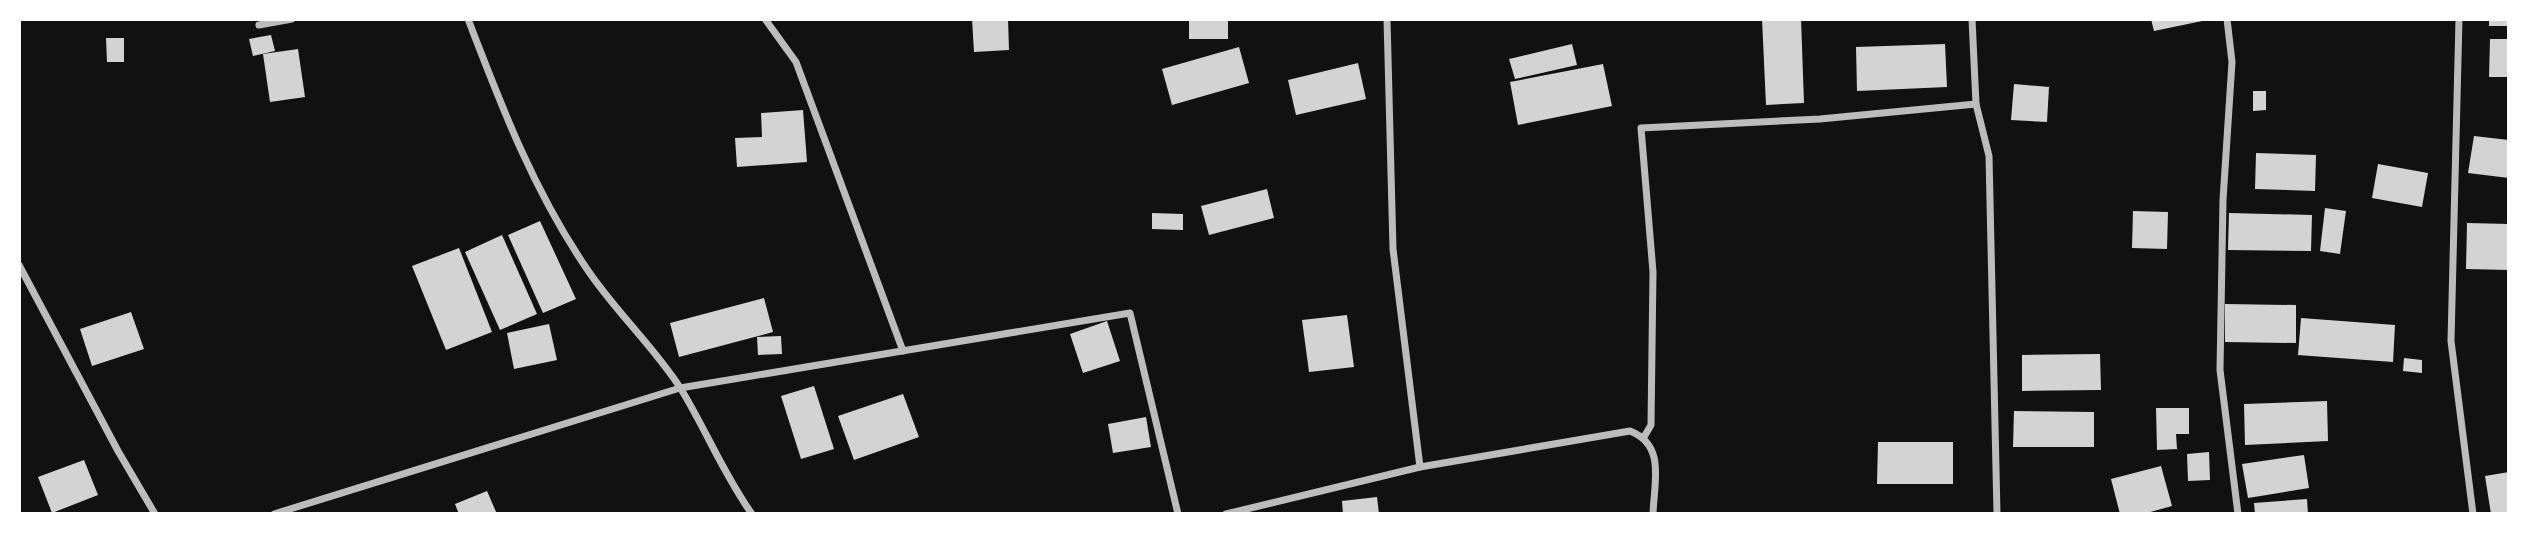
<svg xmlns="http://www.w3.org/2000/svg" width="2528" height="533" font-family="'Roboto Serif',serif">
	<rect width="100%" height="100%" fill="#111"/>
	<g fill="#d3d3d3">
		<path d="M972,19h36l1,31 -35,2z"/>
		<path d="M1189,19l39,2v18h-39z"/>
		<path d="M1762,19h39l3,84 -38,2z"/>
		<path d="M2151,19h55l1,1 -53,11z"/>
		<rect x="2489" y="19" width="20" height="7"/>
		<path d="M271,35l4,16 -22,5 -4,-17z"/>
		<path d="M106,38h18v24h-17z"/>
		<path d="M2490,39h19v38h-20z"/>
		<path d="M1572,44l5,21 -62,14 -6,-20z"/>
		<path d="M1945,44l2,43 -90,4 -1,-44z"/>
		<path d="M1239,47l10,36 -77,22 -10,-36z"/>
		<path d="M298,49l7,48 -35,5 -7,-48z"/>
		<path d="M1358,63l8,36 -70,16 -8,-35z"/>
		<path d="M1603,64l9,42 -94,19 -8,-43z"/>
		<path d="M2014,84l35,3 -2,35 -36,-2z"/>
		<path d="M2253,91h13v19l-13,1z"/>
		<path d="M803,110l4,52 -70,5 -2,-29 27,-1 -1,-24z"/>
		<path d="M2474,136l35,4v38l-41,-5z"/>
		<path d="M2256,153l60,2 -1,36 -60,-2z"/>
		<path d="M2378,164l50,9 -6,34 -50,-9z"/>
		<path d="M1267,189l7,29 -65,17 -8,-29z"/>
		<path d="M2325,208l21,3 -6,43 -20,-3z"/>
		<path d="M2133,211l35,1 -1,37 -35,-1z"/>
		<path d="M1152,213l31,1v16l-31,-1z"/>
		<path d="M2229,213l83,2 -1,36 -83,-1z"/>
		<path d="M540,221l36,78 -33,14 -35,-78z"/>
		<path d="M2467,223l42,1v46l-43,-1z"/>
		<path d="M502,235l35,79 -37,16 -35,-78z"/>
		<path d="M459,248l33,84 -46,18 -34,-84z"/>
		<path d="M764,298l9,34 -94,25 -9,-34z"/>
		<path d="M2225,304l71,1v38l-71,-1z"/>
		<path d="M131,312l13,37 -52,17 -12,-37z"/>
		<path d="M1347,315l7,52 -45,5 -7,-52z"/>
		<path d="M2301,318l94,7 -2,37 -95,-7z"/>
		<path d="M1107,321l13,40 -37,12 -13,-39z"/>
		<path d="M549,324l8,36 -43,9 -7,-36z"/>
		<path d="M781,336l1,18 -24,1 -1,-18z"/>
		<path d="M2100,354l1,36 -79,1v-36z"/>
		<path d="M2404,358l18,2v13l-19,-2z"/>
		<path d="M814,386l20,63 -33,10 -20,-63z"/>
		<path d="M903,394l16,43 -65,23 -16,-44z"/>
		<path d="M2327,401l1,40 -83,4 -1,-41z"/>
		<path d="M2156,408h33v26h-13l1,15 -20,1z"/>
		<path d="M2014,411l80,1v35h-81z"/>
		<path d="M1146,417l5,30 -38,6 -5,-29z"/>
		<path d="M1878,442h75v42h-76z"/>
		<path d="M2209,452l1,28 -22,1 -1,-27z"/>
		<path d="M2304,455l5,33 -61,10 -6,-34z"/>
		<path d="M84,460l14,35 -46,18 -14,-36z"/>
		<path d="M2161,466l11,40 -29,8h-23l-9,-35z"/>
		<path d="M2509,472v42h-18l-6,-38z"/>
		<path d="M487,491l10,23h-38l-4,-10z"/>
		<path d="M1377,497l2,17h-36l-1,-13z"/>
		<path d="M2307,499l1,15h-53l-1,-11z"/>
	</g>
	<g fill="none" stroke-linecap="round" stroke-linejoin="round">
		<g stroke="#bcbcbc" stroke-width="7">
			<path d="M468,19c34,89 67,175 121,253 28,41 66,76 92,117 25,41 43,86 71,125"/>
			<path d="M765,19l31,43 107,289"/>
			<path d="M1387,19l6,230 27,218"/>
			<path d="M1972,19l4,85 13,52 8,358"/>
			<path d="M2227,19l5,43 -9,138 -3,170 18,144"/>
			<path d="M2459,19l-8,322 22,173"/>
			<path d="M259,25l33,-6"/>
			<path d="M19,265l99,186 37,63"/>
			<path d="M1644,437l7,-12 2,-153 -12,-144 179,-9 156,-15"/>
			<path d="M274,514l406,-126 450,-75 48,201"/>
			<path d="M1226,514l194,-47 210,-36c36,14 24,51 23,83"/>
		</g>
	</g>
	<rect width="2528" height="533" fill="none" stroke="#ffffff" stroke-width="42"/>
</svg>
